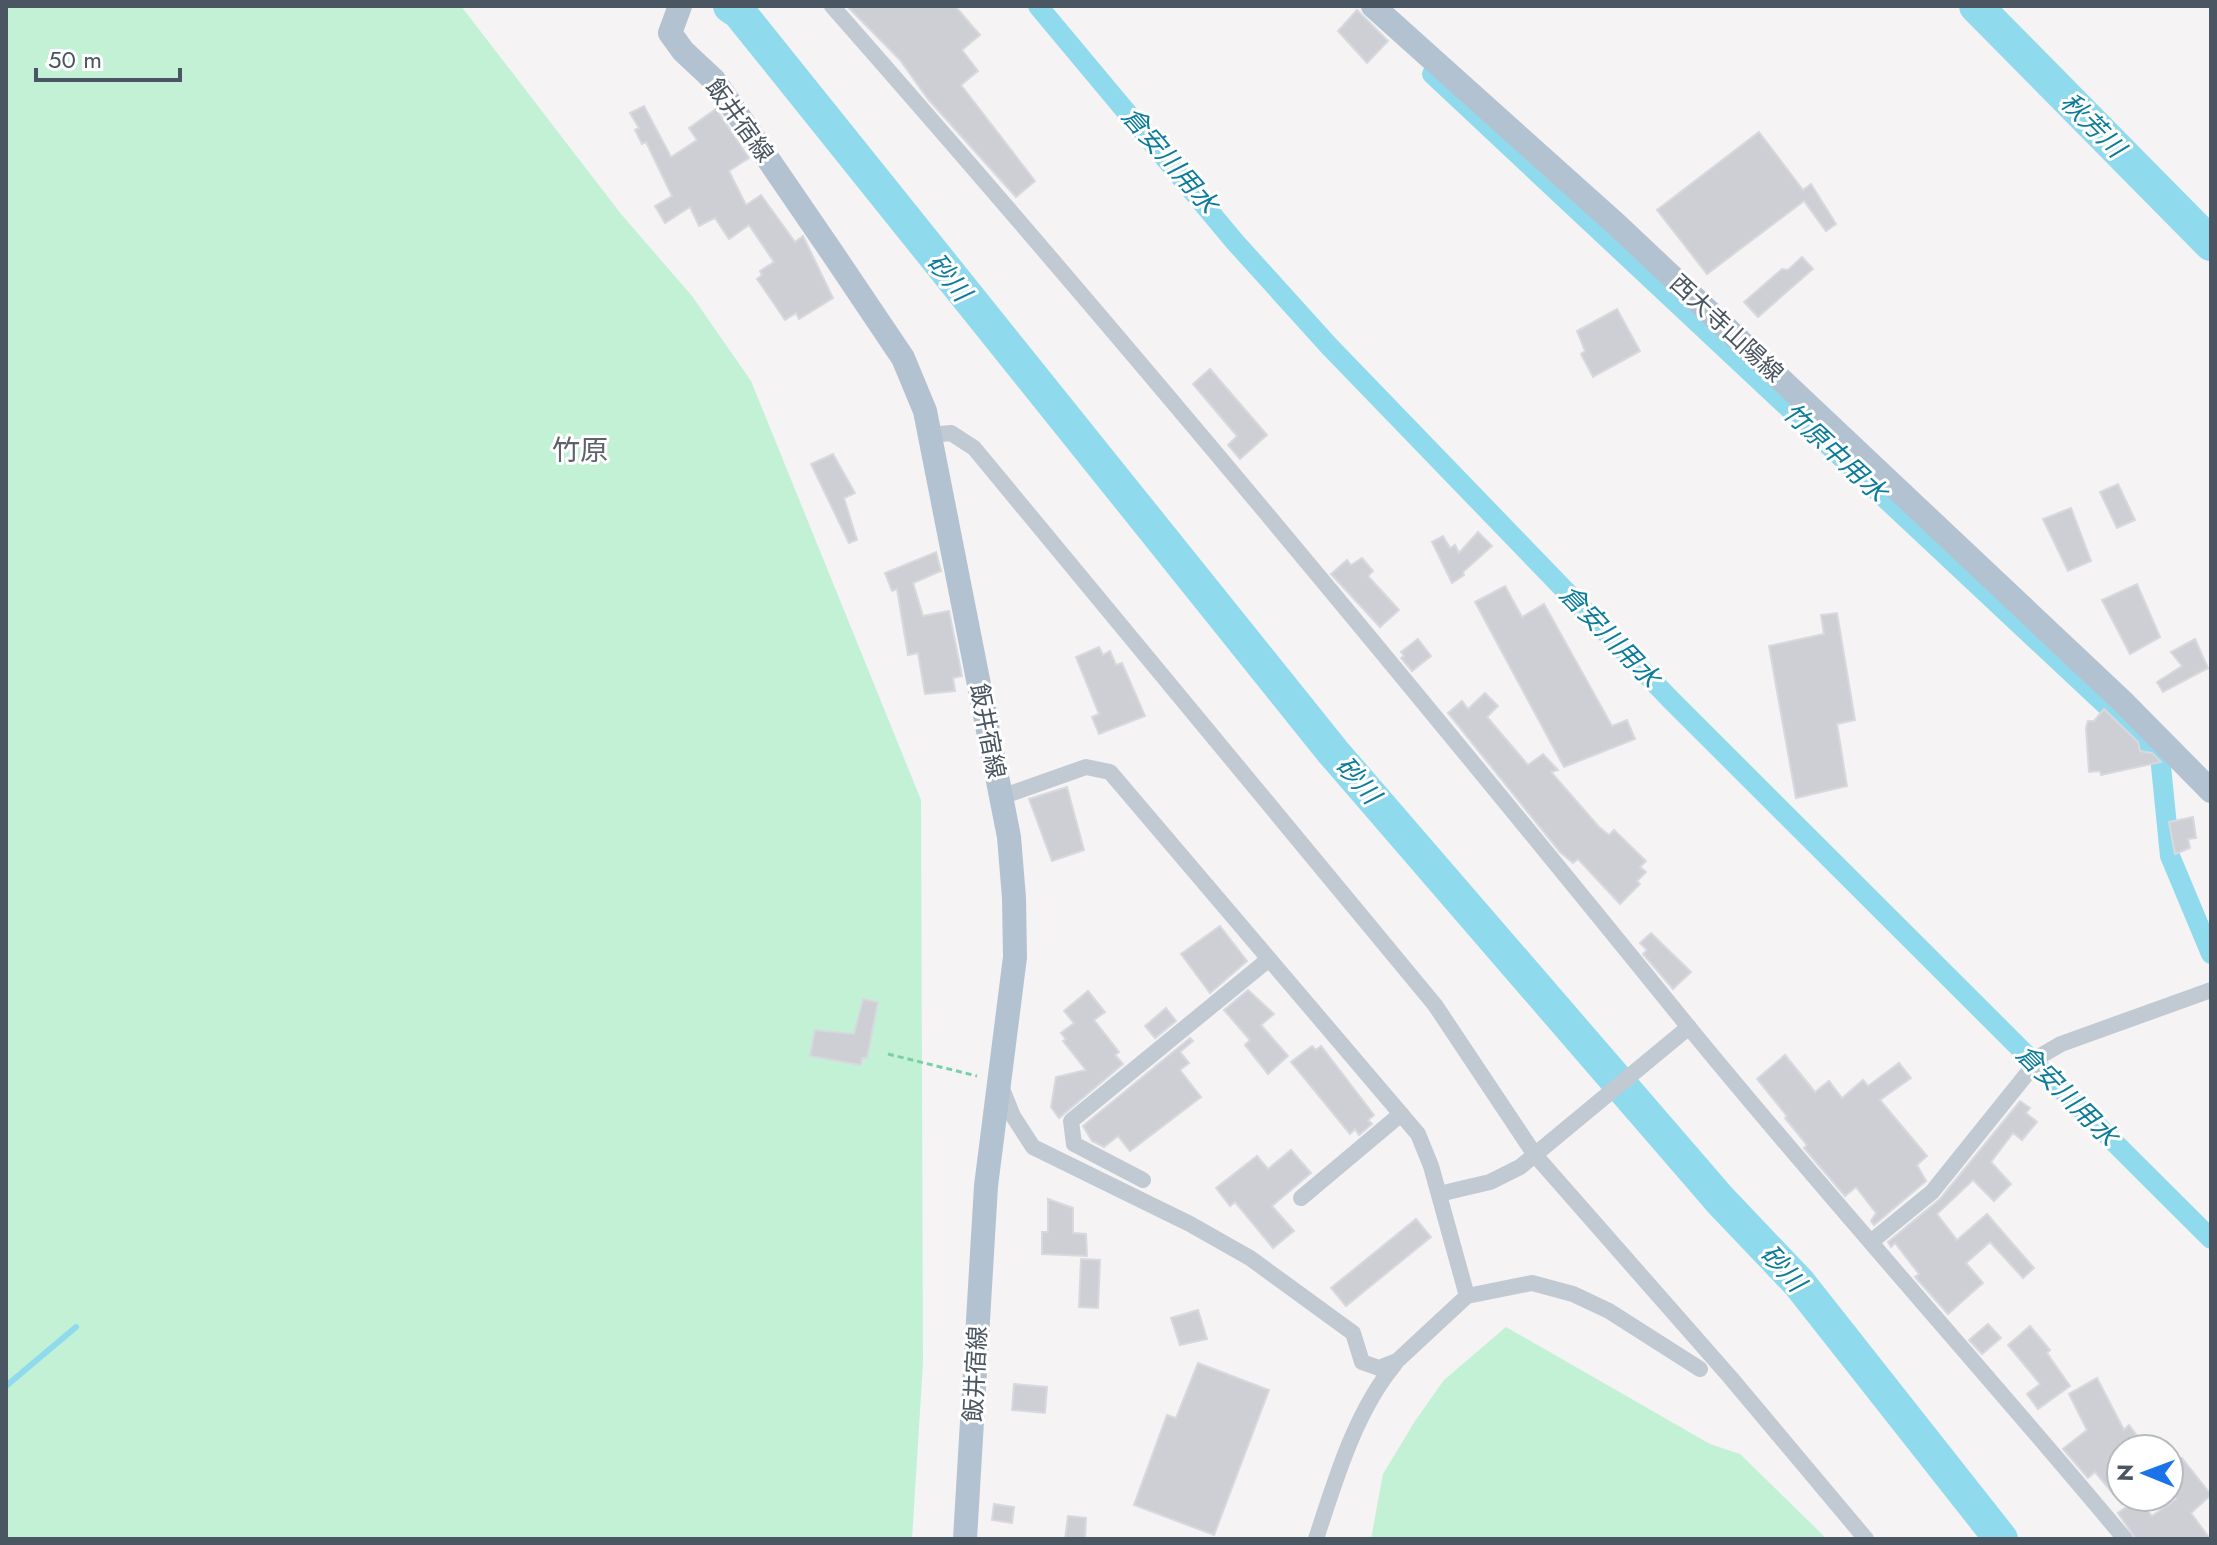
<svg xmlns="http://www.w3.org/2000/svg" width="2217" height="1545" font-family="Jost,'Noto Sans JP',sans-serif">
	<rect width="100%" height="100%" fill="#f5f3f3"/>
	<g fill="#c3f1d5">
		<path d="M6,6h455l160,208 71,82 59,85 170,419 2,563 -11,176h-906z"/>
		<path d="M1506,1327l204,117 30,10 87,85h-456l12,-65 32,-53 29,-41z"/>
	</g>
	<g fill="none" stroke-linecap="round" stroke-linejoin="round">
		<path stroke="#90daee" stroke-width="6" d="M6,1386l70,-59"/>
		<g stroke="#90daee" stroke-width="20">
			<path d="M1038,6l197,236 94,104 343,355 539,538"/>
			<path d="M1432,74l728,682 10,100 41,98"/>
		</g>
		<g stroke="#90daee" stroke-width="34">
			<path d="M730,6l9,6 594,740 387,448 79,83 202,256"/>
			<path d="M1976,6l235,238"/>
		</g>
	</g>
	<g fill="#cdcfd5" stroke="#d7d9de" stroke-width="2">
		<path d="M847,6h108l25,29 -18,15 16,21 -17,14 74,96 -19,16 -88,-98 -28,-39z"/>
		<path d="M1357,10l31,31 -21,22 -29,-32z"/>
		<path d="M644,106l27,51 26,-17 -8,-12 27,-19 33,49 -20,13 17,34 15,-10 34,47 8,-6 30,62 -34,21 -3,-6 -11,7 -28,-41 5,-4 -2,-4 14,-9 -25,-37 -20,14 -14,-21 -16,8 -9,-19 -25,16 -10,-17 17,-10 -26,-54 -4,2 -7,-14 4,-2 -9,-15z"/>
		<path d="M1759,132l44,58 8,-6 25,40 -10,7 -22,-30 -97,73 -50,-64z"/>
		<path d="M1802,257l11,12 -55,48 -14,-15 38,-33 6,1z"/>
		<path d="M1617,309l23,42 -47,26 -12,-23 4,-3 -8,-20z"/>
		<path d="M1210,369l57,66 -27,24 -12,-14 9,-9 -44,-52z"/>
		<path d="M833,454l22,39 -11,5 13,42 -8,3 -38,-79z"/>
		<path d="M2118,484l17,36 -18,8 -17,-36z"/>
		<path d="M2071,508l20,53 -23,10 -25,-52z"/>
		<path d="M1478,532l14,14 -29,26 1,3 -12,8 -20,-41 11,-6 7,12 5,-3 4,8z"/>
		<path d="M936,552l5,19 -28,12 10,33 26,-5 13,65 -9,2 2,13 -30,3 -7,-41 -10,2 -11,-66 -5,2 -7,-18z"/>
		<path d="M1362,558l11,13 -5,5 31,34 -19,17 -49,-53 16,-14 4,5z"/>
		<path d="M2137,584l23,53 -30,17 -28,-54z"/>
		<path d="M1505,586l17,31 22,-13 68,122 15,-6 8,19 -71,28 -89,-165z"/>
		<path d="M1837,613l18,107 -18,4 10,62 -51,12 -27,-152 55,-12 -3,-19z"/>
		<path d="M1418,639l13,17 -19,15 -11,-13 3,-2 -3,-4z"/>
		<path d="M2195,639l13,29 -45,24 -6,-10 25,-16 -11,-14z"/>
		<path d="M1099,647l4,8 7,-4 6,14 6,-2 23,53 -46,18 -7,-17 7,-3 -23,-57z"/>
		<path d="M1485,693l13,13 -11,11 41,48 15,-11 15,16 -7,2 48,55 10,8 5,-5 32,31 -6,6 6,5 -9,9 3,3 -20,20 -42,-45 -5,4 -13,-11 -112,-139 14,-12 6,8z"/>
		<path d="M2104,709l34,33 2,9 12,2 9,9 -60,13 -1,-4 -11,1 -3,-44 2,-7h6z"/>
		<path d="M1067,787l17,63 -32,11 -23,-62z"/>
		<path d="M2193,817l3,21 -8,1 2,9 -15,6 -6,-32z"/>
		<path d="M1220,926l27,35 -37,32 -29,-39z"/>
		<path d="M1651,933l40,39 -18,17 -30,-35 4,-4 -7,-7z"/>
		<path d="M1248,990l26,24 -13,11 27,31 -20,18 -23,-29 5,-5 -26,-30z"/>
		<path d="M1088,991l17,21 -11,8 25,32 -4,3 8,9 -64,54 -8,-11 5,-30 30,-7 -23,-29 3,-2 -5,-6 13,-10 -10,-12z"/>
		<path d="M863,999l15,3 -11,56h-5l-1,7 -51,-9 5,-26 39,4z"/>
		<path d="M1166,1008l10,13 -21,17 -10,-12z"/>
		<path d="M1190,1038l3,3 -13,11 9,11 -9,7 21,27 -71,54 -12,-15 -14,11 -12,-6 -9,-15z"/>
		<path d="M1312,1046l4,4 5,-4 53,69 -6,5 4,4 -13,11 -4,-6 -5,5 -59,-72z"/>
		<path d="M1785,1055l30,37 14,-11 13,17 21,-18 5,6 31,-23 12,15 -31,22 47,56 -10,9 9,16 -52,44 -3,-4 5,-8 -20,-26 -11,9 -41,-48 3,-3 -22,-27 2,-2 -30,-37z"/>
		<path d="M2020,1101l10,7 -4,5 11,9 -15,18 -9,-7 -22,29 20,22 -17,17 -21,-21 -36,34 20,26 30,-26 47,54 -11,10 -33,-36 -24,21 17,20 -35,31 -33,-37 4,-3 -24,-31 -4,4 -3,-5 52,-43z"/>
		<path d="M1291,1150l20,23 -39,33 22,25 -21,17 -38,-46 -5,4 -14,-18 41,-32 11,13z"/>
		<path d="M1048,1199l25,9v25l13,1 1,22 -45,-2v-22h6z"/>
		<path d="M1416,1219l15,18 -85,69 -15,-18z"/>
		<path d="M1081,1259l19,1 -2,48 -19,-1z"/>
		<path d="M1198,1310l9,29 -27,6 -9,-27z"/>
		<path d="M1988,1324l13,14 -19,16 -13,-14z"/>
		<path d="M2030,1326l20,24 -3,3 23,33 -32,23 -11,-15 13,-10 -32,-39z"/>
		<path d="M1198,1363l71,27 -55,145 -80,-30 33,-90 9,3z"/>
		<path d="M2097,1378l27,52 5,-5 18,24h-26v54l-26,-31 -7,6 -25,-29 24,-19 -18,-36z"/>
		<path d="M1014,1384l33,3 -2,26 -33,-3z"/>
		<path d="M2182,1458l29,37 -20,18 19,26h-74l-18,-26 20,-15 14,18 24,-17 -7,-8v-23z"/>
		<path d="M994,1504l20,3 -2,16 -20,-3z"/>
		<path d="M1068,1516l18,2 -1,21h-20z"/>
	</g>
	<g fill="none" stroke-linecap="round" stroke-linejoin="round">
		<path stroke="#7ad0a6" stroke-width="3" stroke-dasharray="6 4" stroke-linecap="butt" d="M888,1054l89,22"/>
		<g stroke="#c1cad2" stroke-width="16">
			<path d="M832,6c293,333 576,675 855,1019 142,174 294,341 438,514"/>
			<path d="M930,435l21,-2 23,15 461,557 100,150 195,222 136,162"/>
			<path d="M1001,797l85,-30 24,5 308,362 13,32 36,130"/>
			<path d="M1000,1084l13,32 20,31 157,77 60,34 103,75 9,29 17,6 18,-7 70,-65 65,-13 41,11 36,17 91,58"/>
			<path d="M1143,1180l-69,-36 -3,-23 198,-162"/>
			<path d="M1439,1194l51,-12 30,-15 169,-140"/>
			<path d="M1301,1198l100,-84"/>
			<path d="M1872,1241l60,-49 110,-137 19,-11 150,-54"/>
			<path d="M1316,1539c19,-58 39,-127 79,-175"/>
		</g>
		<g stroke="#b3c2d1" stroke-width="24">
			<path d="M680,6l-10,27 13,18 31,29 117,171 72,107 22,53 84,426 5,61 1,59 -29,229 -21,353"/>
			<path d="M1373,6l244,219 505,476 89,90"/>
		</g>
	</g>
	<g text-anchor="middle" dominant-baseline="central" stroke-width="6" stroke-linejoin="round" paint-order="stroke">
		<g font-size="24" fill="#4a5661" stroke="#fff">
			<text transform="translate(740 120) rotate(54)">飯井宿線</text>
			<text transform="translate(1727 328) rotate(43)">西大寺山陽線</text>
			<text transform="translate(988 731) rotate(79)">飯井宿線</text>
			<text transform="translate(975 1374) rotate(-87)">飯井宿線</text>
		</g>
		<g font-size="26" font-style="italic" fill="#0c7c9b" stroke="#fff">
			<text transform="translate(2093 125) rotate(45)">秋芳川</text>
			<text transform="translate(1170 160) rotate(49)">倉安川用水</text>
			<text transform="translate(949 277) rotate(51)">砂川</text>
			<text transform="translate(1835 452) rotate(43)">竹原中用水</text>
			<text transform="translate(1610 636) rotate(46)">倉安川用水</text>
			<text transform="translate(1358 780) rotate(49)">砂川</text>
			<text transform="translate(2067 1095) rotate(45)">倉安川用水</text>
			<text transform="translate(1783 1268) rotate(48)">砂川</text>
		</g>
		<g font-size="28" fill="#5f6368" stroke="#fff">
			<text x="580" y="450">竹原</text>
		</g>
	</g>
	<rect width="2217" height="1545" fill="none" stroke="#4a5661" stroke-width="16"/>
	<g transform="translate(2145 1473) rotate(271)"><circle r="38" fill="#ffffff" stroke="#b7bbc0" stroke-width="2"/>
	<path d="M0-6L14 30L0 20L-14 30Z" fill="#1a73e8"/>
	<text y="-12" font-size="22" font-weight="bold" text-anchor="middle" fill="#4a5661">N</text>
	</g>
	<path d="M36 68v12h144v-12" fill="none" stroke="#4a5661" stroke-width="4"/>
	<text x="48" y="68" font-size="24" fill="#4a5661" stroke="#ffffff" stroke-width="6" paint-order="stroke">50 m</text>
</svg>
